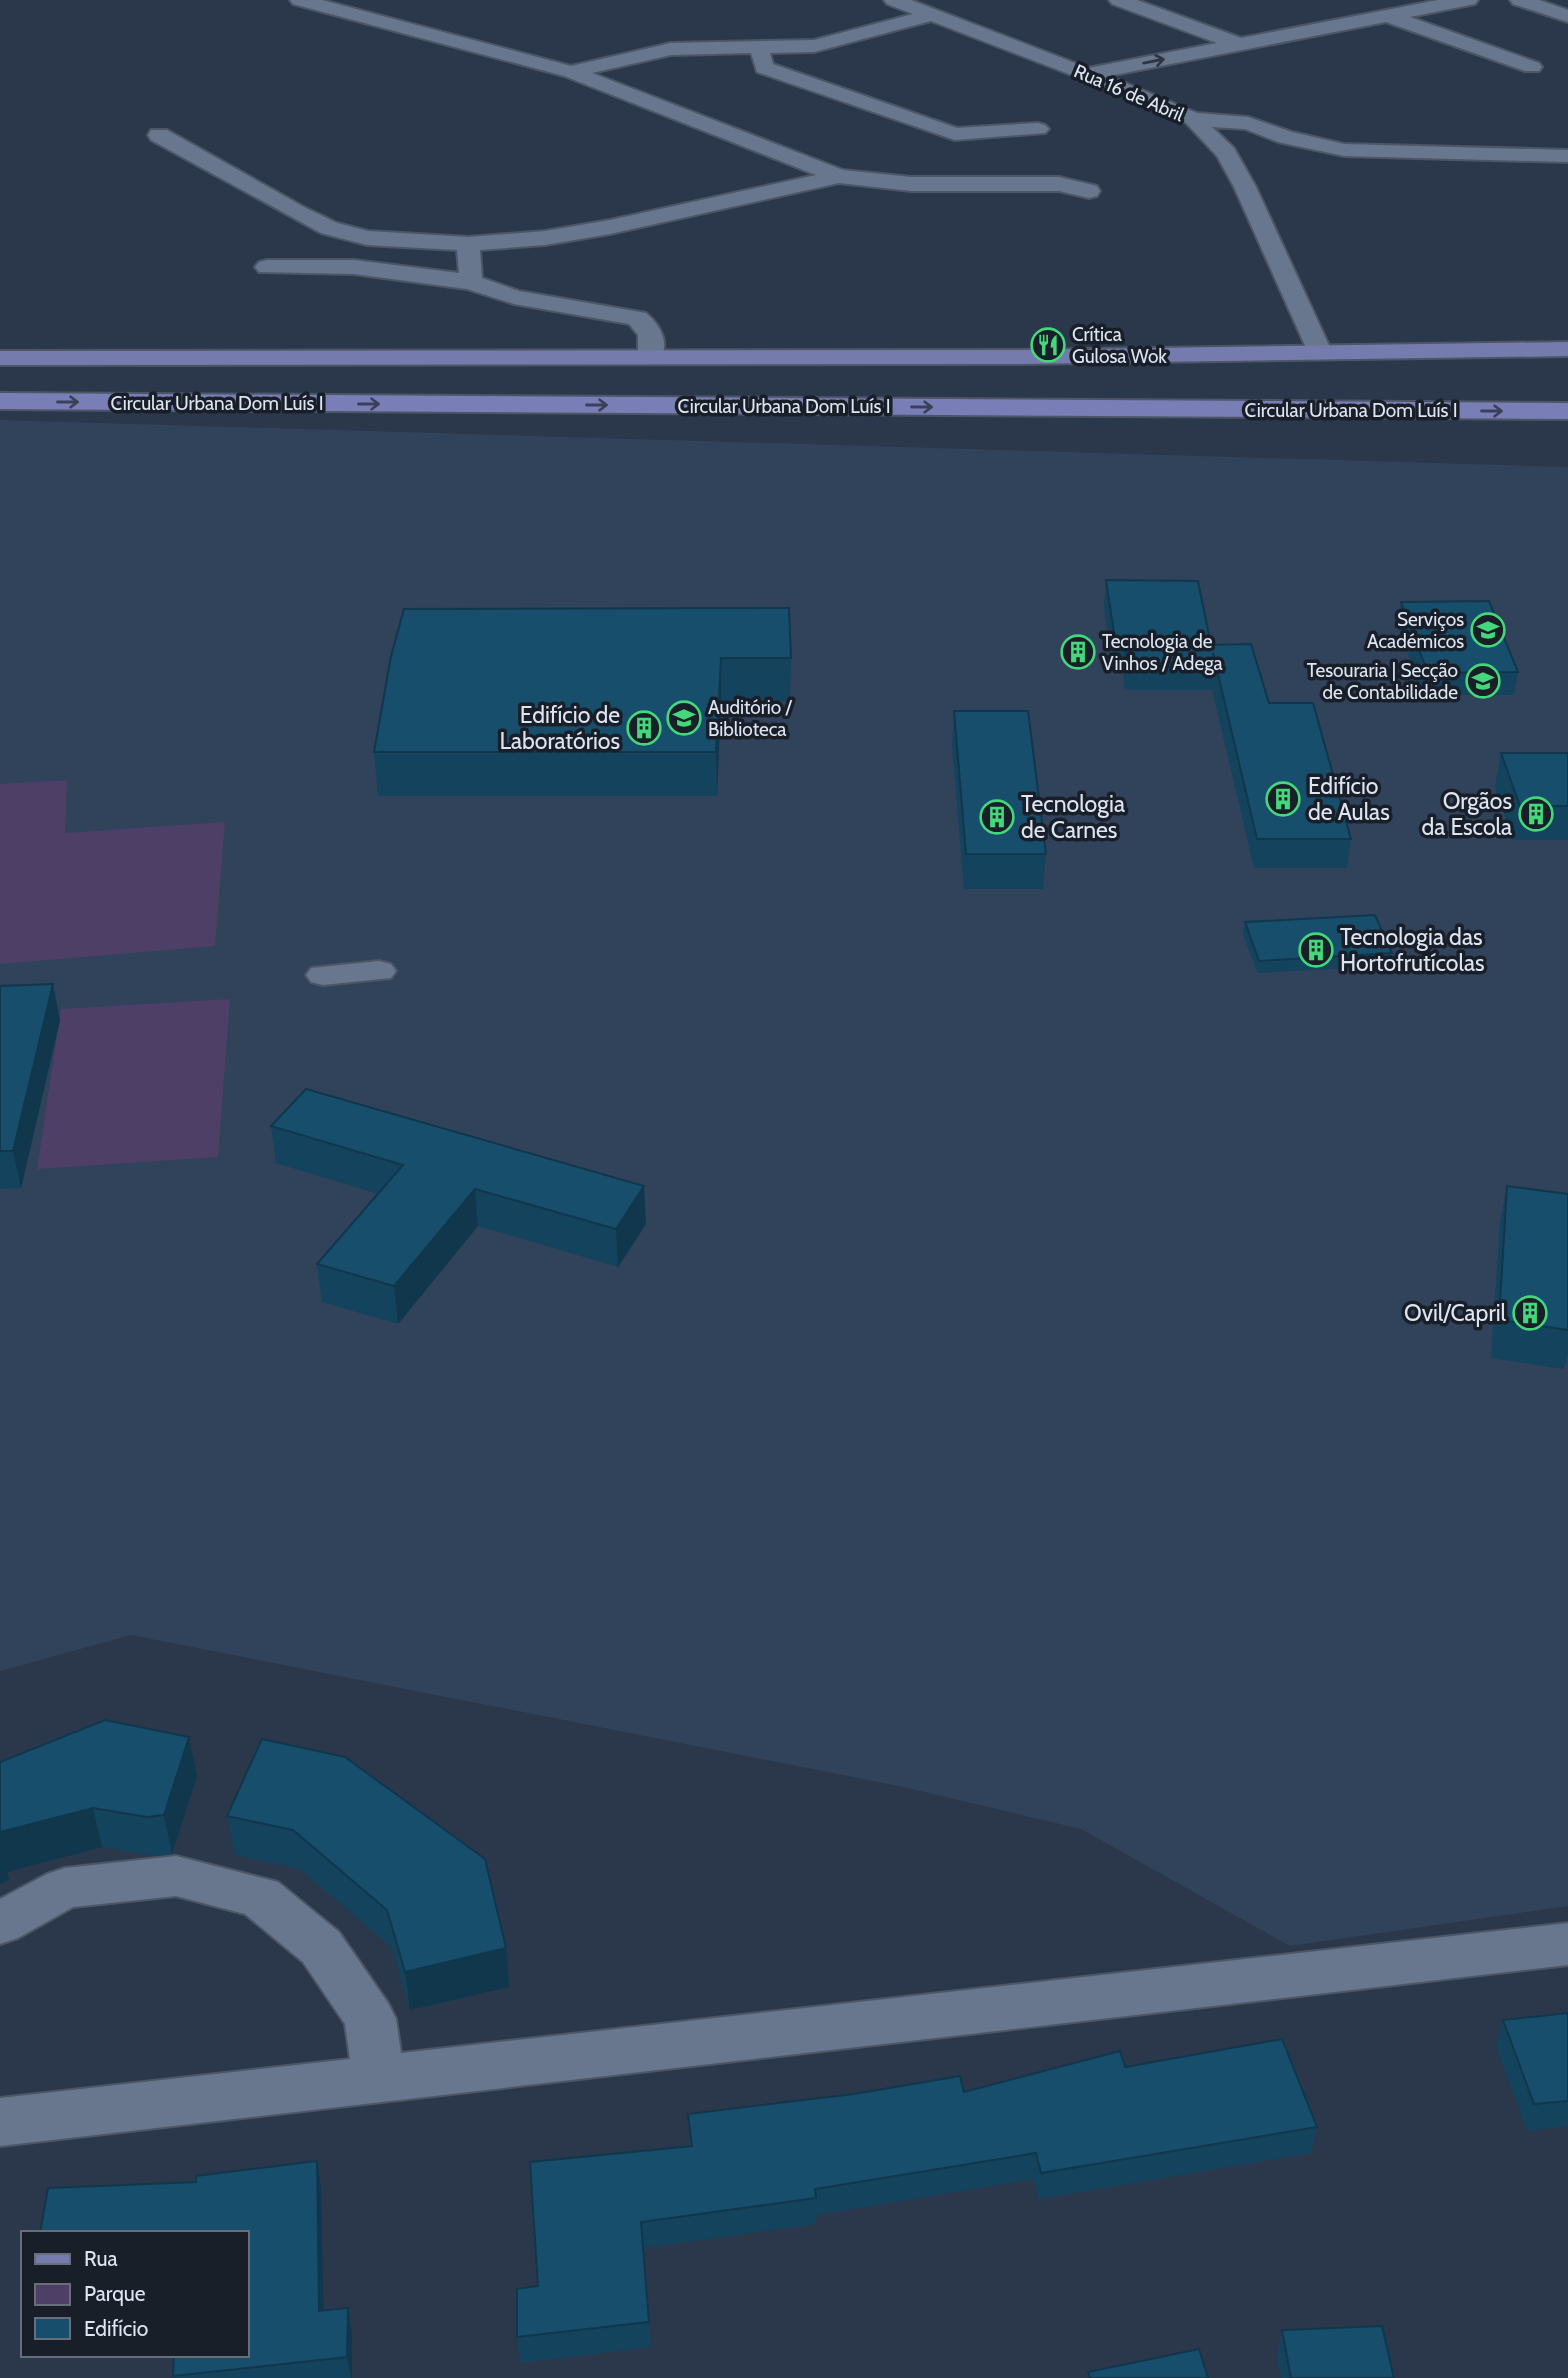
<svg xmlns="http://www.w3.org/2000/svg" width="1568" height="2378" font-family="Cabin,sans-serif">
	<rect width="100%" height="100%" fill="#2b384c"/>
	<path fill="#31425b" d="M0,420l1568,47v1439l-278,40 -209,-117 -182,-43 -768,-151 -131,36z"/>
	<g fill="#4e3f66">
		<path d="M67,780l-2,53 160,-11 -10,124 -215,18v-180z"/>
		<path d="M230,999l-12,158 -181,12 24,-160z"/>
	</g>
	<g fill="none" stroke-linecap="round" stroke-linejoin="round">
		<defs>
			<g id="minor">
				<path d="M290,0h32l249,66 100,-23 143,-3 99,-26 -26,-10 -3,-4h27l177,68 129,-25 -105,-39 -3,-4h28l104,38 197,-38h40l-3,4 -65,13 129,46 3,4 -3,4h-14l-139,-49 -277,54 88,37 51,4 44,15 52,12 224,6v12l-224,-6 -66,-14 -33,-13 -33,-2 22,21 22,39 76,165 -3,5 -9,2 -9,-2 -3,-5 -74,-165 -17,-31 -31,-33 -44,-21 -211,-81 -117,31 -44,1 3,11 184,64 81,-5 7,2 4,4 -4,4 -90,7 -198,-68 -6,-19 -80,2 -79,18 251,97 68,7h148l38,9 3,5 -3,5 -8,2 -30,-7h-148l-72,-8 -229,51 -65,11 -65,5 2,28 37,13 127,22c14,12 25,30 13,48l-9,2 -9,-2 -3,-5v-21l-9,-11 -115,-20 -47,-15 -113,-15 -95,-2 -4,-5 4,-5 8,-2h87l105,13 -2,-23 -90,-5 -46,-12 -170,-93 -3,-5 3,-5h16l135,76 35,17 31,8 100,6 77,-6 65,-11 206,-45 -252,-99 -271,-72z"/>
				<path d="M1510,0h29l29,10v12l-55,-18z"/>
				<path d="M379,961l12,3 5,7 -5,7 -68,7 -12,-3 -5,-7 5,-7z"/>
				<path d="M176,1856l102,26 61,50 49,71 8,16 5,34 1167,-130v42l-1568,181v-48l350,-39 -5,-35 -42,-62 -58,-48 -69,-18 -103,11 -55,31 -18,6v-45l47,-25 18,-6z"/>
			</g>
			<path id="primary" d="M1568,342v14l-548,8 -1020,1v-14l1020,-1z"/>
			<path id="trunk" d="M0,393l1568,10v16l-1568,-10z"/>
		</defs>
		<use href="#minor" stroke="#4c5667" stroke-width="4"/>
		<use href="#primary" stroke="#4c5667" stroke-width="4"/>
		<use href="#trunk" stroke="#4c5667" stroke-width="4"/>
		<use href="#minor" fill="#68778e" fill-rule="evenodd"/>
		<use href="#primary" fill="#757cad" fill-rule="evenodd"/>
		<use href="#trunk" fill="#797eb7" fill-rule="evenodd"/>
	</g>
	<g fill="#14435d">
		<path d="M1106,580l105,65 58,58 82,136 -4,29h-93l-42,-179v1h-87l-3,-23h-10l-8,-60z"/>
		<path d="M1401,602l117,70 -4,23h-90l-27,-70z"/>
		<path d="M391,656l400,2 -1,43h-69l-4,95h-339l-4,-44z"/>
		<path d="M954,711l92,143 -3,35h-79l-12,-144z"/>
		<path d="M1501,753h67v87h-55l-18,-53z"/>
		<path d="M1245,922l147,31 -2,13 -132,7 -15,-38z"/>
		<path d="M53,984l7,36 -39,168 -21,1v-203z"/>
		<path d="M271,1126l375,98 -28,43 -140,-41 -80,98 -76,-22 -5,-38 61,-70 -102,-31z"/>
		<path d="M1507,1186l61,8v159l-4,16 -73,-11 9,-135z"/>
		<path d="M262,1739l244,209 3,39 -99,23 -18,-62 -92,-79 -65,-14 -8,-39z"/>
		<path d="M0,1762l197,14 -25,78 -17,2 -53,-9 -95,25 2,8 -9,4z"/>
		<path d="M1568,2013v113l-41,5 -31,-85 7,-26z"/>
		<path d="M1125,2067l192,60 -6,26 -272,46 -6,-20 -217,36v9l-173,24 8,99 -131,16 -3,-26 21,-51 152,-140 -2,-32 276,-22z"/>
		<path d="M317,2161l4,26 2,124 29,23v44h-179l23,-196z"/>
		<path d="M1282,2330l112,48h-113l-4,-22z"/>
	</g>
	<g fill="#10374c">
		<path d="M721,658v43l-4,95 -1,-44z"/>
		<path d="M53,984l7,36 -39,168 -8,-37z"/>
		<path d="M644,1186l2,38 -28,43 -2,-38z"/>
		<path d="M475,1189l3,37 -80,98 -4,-38z"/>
		<path d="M189,1737l8,39 -25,78 -8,-39z"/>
		<path d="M93,1808l9,39 -95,25 2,8 -9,4v-52z"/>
		<path d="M506,1948l3,39 -99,23 -5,-38z"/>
		<path d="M317,2161l4,26 3,150 -5,-26z"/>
		<path d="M348,2308l4,26v44h-1l-4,-21z"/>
	</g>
	<g fill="#174e6c" stroke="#10374c" stroke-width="2">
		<path d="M1106,580l92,1 13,64 40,-1 18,59h44l38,136h-94l-44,-186 2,10h-88l-3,-23h-9z"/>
		<path d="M1489,601l29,71 -90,1 -27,-71z"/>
		<path d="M789,608l2,50h-70l-5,94h-342l17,-96 13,-47z"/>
		<path d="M954,711h74l18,143h-80z"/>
		<path d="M1501,753h67v53h-48z"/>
		<path d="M1375,915l17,38 -133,8 -14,-39z"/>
		<path d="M53,984l-40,167h-13v-165z"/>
		<path d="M306,1089l338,97 -28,43 -141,-40 -81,97 -77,-22 86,-99 -132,-39z"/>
		<path d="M1507,1186l61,8v136l-69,-10z"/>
		<path d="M105,1720l84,17 -25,78 -17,2 -54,-9 -93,24v-70z"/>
		<path d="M262,1739l83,18 140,102 21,89 -101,24 -18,-62 -94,-80 -66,-14z"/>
		<path d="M1568,2013v88l-34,3 -31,-84z"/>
		<path d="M1282,2039l35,88 -276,46 -5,-20 -221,36 1,9 -175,24 8,100 -132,15v-48l21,-3 -8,-124 162,-16 -4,-32 166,-20 106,-18 4,16 156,-41 5,16z"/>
		<path d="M317,2161l2,150 29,-3 -1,49 -174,19 1,-21h73v-122h-207l8,-45 148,-6v-6z"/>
		<path d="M1382,2326l12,52h-103l-9,-48z"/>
		<path d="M1199,2349l9,29h-118l-2,-6z"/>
	</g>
	<defs><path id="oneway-shaft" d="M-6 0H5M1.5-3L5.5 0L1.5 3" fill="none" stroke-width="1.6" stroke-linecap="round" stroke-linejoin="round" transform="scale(1.75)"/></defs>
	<use stroke="#2d3542" href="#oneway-shaft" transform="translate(1154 61) rotate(-11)"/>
	<g stroke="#3b405a">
		<use href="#oneway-shaft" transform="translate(68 402)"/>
		<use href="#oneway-shaft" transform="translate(369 404)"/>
		<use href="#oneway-shaft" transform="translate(597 405)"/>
		<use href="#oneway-shaft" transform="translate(922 407)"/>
		<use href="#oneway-shaft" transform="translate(1492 411)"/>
	</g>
	<defs>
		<symbol id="restaurant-ring" viewBox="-11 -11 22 22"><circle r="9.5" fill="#191f28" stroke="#44d77b" stroke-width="1.5"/><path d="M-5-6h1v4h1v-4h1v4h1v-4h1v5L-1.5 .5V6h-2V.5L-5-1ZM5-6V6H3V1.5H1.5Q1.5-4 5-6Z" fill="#44d77b"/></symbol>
		<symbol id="university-ring" viewBox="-11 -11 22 22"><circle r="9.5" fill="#191f28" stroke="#44d77b" stroke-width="1.5"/><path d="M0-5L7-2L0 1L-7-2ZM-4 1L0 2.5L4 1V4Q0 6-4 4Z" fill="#44d77b"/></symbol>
		<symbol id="building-ring" viewBox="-11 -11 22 22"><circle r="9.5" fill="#191f28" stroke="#44d77b" stroke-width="1.5"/><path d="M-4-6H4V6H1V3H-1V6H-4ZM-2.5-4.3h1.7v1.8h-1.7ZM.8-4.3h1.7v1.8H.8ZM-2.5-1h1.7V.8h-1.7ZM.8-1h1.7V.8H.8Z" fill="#44d77b"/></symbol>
	</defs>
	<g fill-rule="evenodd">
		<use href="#restaurant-ring" x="1029" y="326" width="38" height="38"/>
		<use href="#university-ring" x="1469" y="611" width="38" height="38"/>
		<use href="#building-ring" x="1059" y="633" width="38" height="38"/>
		<use href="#university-ring" x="1464" y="662" width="38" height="38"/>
		<use href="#university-ring" x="665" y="699" width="38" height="38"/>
		<use href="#building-ring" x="625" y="709" width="38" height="38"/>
		<use href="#building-ring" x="1264" y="780" width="38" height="38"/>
		<use href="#building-ring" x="1517" y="795" width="38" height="38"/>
		<use href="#building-ring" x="978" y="798" width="38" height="38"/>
		<use href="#building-ring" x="1297" y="931" width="38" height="38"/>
		<use href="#building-ring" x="1511" y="1294" width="38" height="38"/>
	</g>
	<g text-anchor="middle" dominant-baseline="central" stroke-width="7" stroke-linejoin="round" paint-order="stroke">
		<g font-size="19" fill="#dde5f2" stroke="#191f28">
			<text transform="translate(1129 93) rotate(23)">Rua 16 de Abril</text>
			<text x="217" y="403">Circular Urbana Dom Luís I</text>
			<text x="784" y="406">Circular Urbana Dom Luís I</text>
			<text x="1351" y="410">Circular Urbana Dom Luís I</text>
		</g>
		<g font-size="19" fill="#dde5f2" stroke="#191f28" text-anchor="start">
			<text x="1072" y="334">Crítica<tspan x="1072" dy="22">Gulosa Wok</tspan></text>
			<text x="1464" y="619" text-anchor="end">Serviços<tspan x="1464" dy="22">Académicos</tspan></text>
			<text x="1102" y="641">Tecnologia de<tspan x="1102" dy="22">Vinhos / Adega</tspan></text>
			<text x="1458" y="670" text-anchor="end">Tesouraria | Secção<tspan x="1458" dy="22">de Contabilidade</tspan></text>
			<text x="708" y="707">Auditório /<tspan x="708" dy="22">Biblioteca</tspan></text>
		</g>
		<g font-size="23" fill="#dde5f2" stroke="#191f28" text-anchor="end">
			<text x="620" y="715">Edifício de<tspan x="620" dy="26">Laboratórios</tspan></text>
			<text x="1308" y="786" text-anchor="start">Edifício<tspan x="1308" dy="26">de Aulas</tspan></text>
			<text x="1512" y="801">Orgãos<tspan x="1512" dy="26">da Escola</tspan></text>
			<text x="1021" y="804" text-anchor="start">Tecnologia<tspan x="1021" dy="26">de Carnes</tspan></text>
			<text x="1340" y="937" text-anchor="start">Tecnologia das<tspan x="1340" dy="26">Hortofrutícolas</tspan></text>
			<text x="1506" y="1313">Ovil/Capril</text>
		</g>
	</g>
	<rect x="21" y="2231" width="228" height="126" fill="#191f28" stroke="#676e79" stroke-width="2"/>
	<rect x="35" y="2254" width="35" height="10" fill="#757cad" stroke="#676e79" stroke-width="2"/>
	<text x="84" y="2266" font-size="21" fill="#dde5f2">Rua</text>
	<rect x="35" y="2284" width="35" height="21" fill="#4e3f66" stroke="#676e79" stroke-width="2"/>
	<text x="84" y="2301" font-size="21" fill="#dde5f2">Parque</text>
	<rect x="35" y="2318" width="35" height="21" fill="#174e6c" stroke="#676e79" stroke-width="2"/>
	<text x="84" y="2336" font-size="21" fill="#dde5f2">Edifício</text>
</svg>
